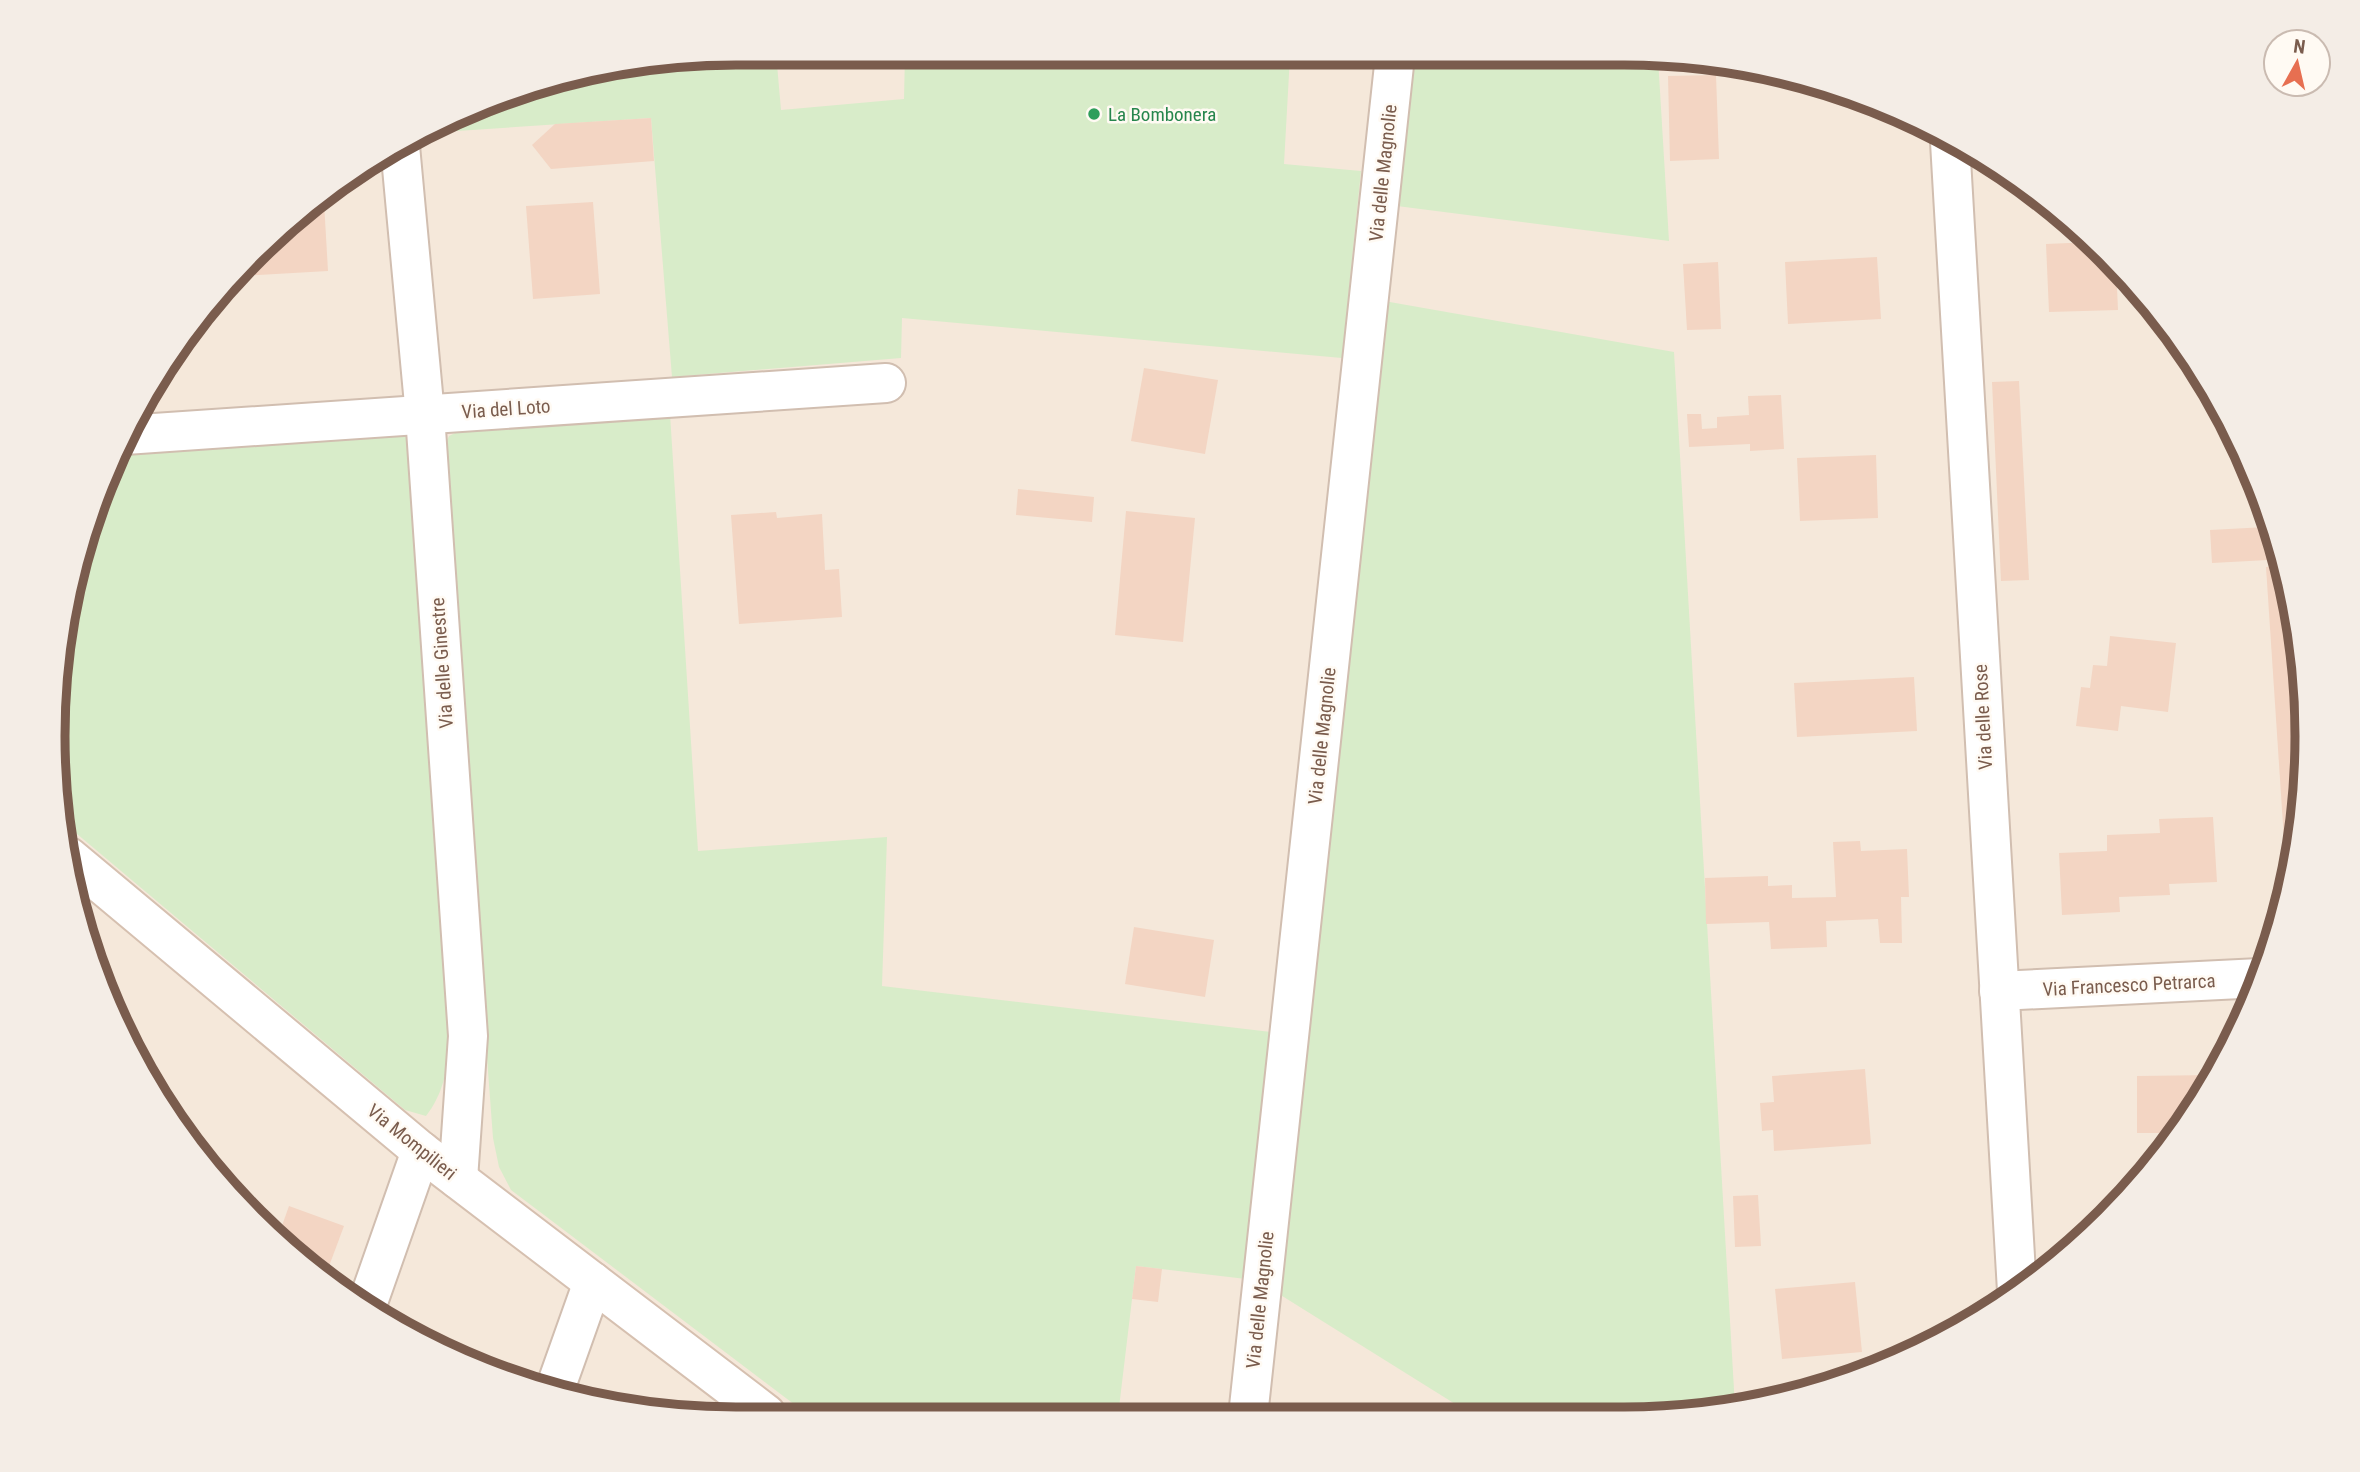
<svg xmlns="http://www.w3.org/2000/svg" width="2360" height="1472" font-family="'Roboto Condensed',sans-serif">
	<rect width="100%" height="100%" fill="#fdf6ec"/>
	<path fill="#f5e8da" d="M736,53l977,5 173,47 154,89 98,92 78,109 55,122 31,130 4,134 -22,132 -47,126 -71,113 -92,98 -109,78 -164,68 -132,22 -1022,-4 -173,-47 -154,-89 -152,-162 -45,-78 -47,-125 -23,-177 13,-133 23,-87 55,-121 50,-75 162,-152 161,-79z"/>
	<g fill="#d8ecc9">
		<path d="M736,53h40l5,57 123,-11 1,-45 385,2 -6,108 77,7 -19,187 -440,-40 -1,40 -229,19 -21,-259 -224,15 90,-44z"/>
		<path d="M1414,57l244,1 11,183 -272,-35z"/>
		<path d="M1384,301l290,51 61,1055 -66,11 -193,-1 -197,-123z"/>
		<path d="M670,414l28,437 189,-14 -5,149 389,46 -25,247 -110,-13 -18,150 -311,-2 -296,-224 -12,-23 -6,-29 -51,-686 7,-16 20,-10z"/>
		<path d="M407,436l43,612c-4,27 -8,47 -24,68l-21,-6 -341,-287 -11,-87 13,-133 23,-87 29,-64z"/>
	</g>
	<g fill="#f3d5c3">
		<path d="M1716,75l3,84 -49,2 -2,-85z"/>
		<path d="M651,118l3,43 -103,8 -19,-24 23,-21z"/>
		<path d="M319,202h5l4,69 -88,5z"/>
		<path d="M593,202l7,92 -67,5 -7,-93z"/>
		<path d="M2092,242l24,23 2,45 -69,2 -3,-68z"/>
		<path d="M1877,257l4,62 -93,5 -3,-62z"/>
		<path d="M1718,262l3,67 -34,1 -4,-66z"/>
		<path d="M1144,368l74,12 -13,74 -74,-13z"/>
		<path d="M2019,381l10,199 -28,1 -9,-199z"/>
		<path d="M1781,395l3,54 -34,2v-7l-61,3 -2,-33h14l1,15 15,-1v-11l32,-2 -1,-19z"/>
		<path d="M1876,455l2,63 -78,3 -3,-63z"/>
		<path d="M1018,489l76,8 -2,25 -76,-7z"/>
		<path d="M1126,511l69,7 -12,124 -68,-7z"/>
		<path d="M776,512l1,6 45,-4 3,56 14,-1 3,48 -103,7 -8,-109z"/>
		<path d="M2266,527l2,33 -56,3 -2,-33z"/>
		<path d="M2283,566l19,81 4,134 -12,73 -9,1 -19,-288z"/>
		<path d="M2110,636l66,7 -8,69 -47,-6 -3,25 -42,-5 5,-39 9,1 3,-23 14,1z"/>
		<path d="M1914,677l3,54 -120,6 -3,-54z"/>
		<path d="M2213,817l4,65 -48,2 1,11 -51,2 1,15 -58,3 -3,-62 48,-2v-16l53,-2 -1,-14z"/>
		<path d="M1860,841l1,10 46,-2 2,48h-8l1,46h-22l-2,-24 -52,2 1,26 -56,2 -2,-27 -63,2 -1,-46 63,-2v10l24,-1v13l44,-1 -3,-55z"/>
		<path d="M1134,927l80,13 -9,57 -80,-13z"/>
		<path d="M1865,1069l6,75 -97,7 -1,-21 -11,1 -2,-28 14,-1 -2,-26z"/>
		<path d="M2214,1075l-36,58h-41v-57z"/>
		<path d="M1758,1195l3,51 -26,1 -2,-51z"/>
		<path d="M289,1206l55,20 -19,51 -9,-3 -37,-40z"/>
		<path d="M1136,1266l26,3 -4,33 -26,-3z"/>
		<path d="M1855,1282l7,70 -80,7 -7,-70z"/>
		<path d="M474,1355l24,19 -31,-11z"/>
	</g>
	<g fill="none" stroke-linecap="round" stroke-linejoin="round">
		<defs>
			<g id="street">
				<path d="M1950,142l67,1149"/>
				<path d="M400,146l25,269 43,621 -10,143"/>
				<path d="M125,435l761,-52"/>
				<path d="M1999,991l261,-13"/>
				<path d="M367,1305l54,-154"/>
				<path d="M555,1389l38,-107"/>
				<path d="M1248,1416l147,-1360"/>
			</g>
			<path id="secondary" d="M69,857l352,294 345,263"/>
		</defs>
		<use href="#street" stroke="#d1beb0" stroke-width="42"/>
		<use href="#secondary" stroke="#d6c0b0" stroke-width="42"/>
		<use href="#street" stroke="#fff" stroke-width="38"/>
		<use href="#secondary" stroke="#fff" stroke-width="38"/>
	</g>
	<circle fill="#2e9e5b" stroke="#fffaf3" stroke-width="2.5" cx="1094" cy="114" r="7"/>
	<g text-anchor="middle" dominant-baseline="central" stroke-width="5" stroke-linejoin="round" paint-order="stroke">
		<g font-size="19" fill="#27864d" stroke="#fffaf3" text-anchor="start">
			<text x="1108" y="114">La Bombonera</text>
		</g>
		<g font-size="19" fill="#7a5c4d" stroke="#fffaf3">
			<text transform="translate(1383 173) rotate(-84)">Via delle Magnolie</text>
			<text transform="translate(506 409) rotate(-4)">Via del Loto</text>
			<text transform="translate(442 663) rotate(-94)">Via delle Ginestre</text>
			<text transform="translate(1983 717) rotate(-93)">Via delle Rose</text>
			<text transform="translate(1322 736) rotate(-84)">Via delle Magnolie</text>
			<text transform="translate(2129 985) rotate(-3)">Via Francesco Petrarca</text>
			<text transform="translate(412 1142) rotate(39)">Via Mompilieri</text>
			<text transform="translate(1260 1300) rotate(-84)">Via delle Magnolie</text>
		</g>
	</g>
	<path d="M0 0H2360V1472H0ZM736 65H1624A671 671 0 0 1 2295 736V736A671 671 0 0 1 1624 1407H736A671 671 0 0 1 65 736V736A671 671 0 0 1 736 65Z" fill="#f4ede6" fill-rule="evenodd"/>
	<path fill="none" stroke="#7a5c4d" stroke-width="9" d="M736 65H1624A671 671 0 0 1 2295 736V736A671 671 0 0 1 1624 1407H736A671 671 0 0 1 65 736V736A671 671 0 0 1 736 65Z"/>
	<g transform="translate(2297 63) rotate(8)"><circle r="33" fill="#fffaf3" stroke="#cabbb1" stroke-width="2"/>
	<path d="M0-5L12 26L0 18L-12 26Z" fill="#e76f51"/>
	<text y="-10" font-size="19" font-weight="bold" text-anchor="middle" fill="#7a5c4d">N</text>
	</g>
</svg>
